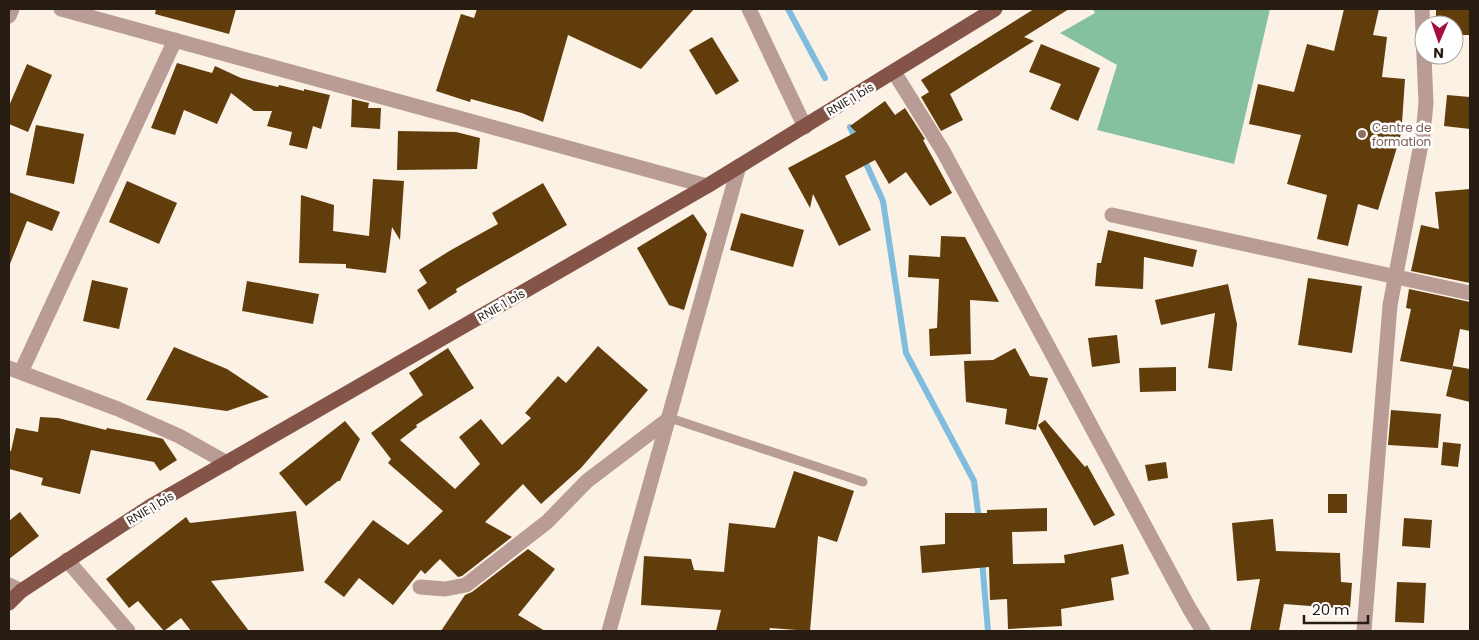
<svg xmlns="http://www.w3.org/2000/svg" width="1479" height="640" font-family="Poppins,sans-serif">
	<rect width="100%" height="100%" fill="#fcf1e5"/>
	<path fill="#85c1a0" d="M1093,9h177l-36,155 -137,-34 20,-65 -57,-32 35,-20z"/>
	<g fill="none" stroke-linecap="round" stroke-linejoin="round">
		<g stroke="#7fbcdd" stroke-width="6">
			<path d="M788,9l37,69"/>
			<path d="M850,127l6,13"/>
			<path d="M864,159l19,42 23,152 68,128 5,39"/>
			<path d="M982,560l6,71"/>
		</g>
	</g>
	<g fill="#613d0c">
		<path d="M156,9h80l-7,25 -74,-20z"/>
		<path d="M477,9h217l-53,60 -73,-34 -25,87 -21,-9 -51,-14 -1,3 -34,-11 25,-77 13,4z"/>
		<path d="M1034,9h35l-45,28 10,4 -84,53 13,26 -22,11 -20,-34 8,-5 -8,-12z"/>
		<path d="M1344,9h35l-6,26 14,2 -5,40 23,2 -3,44 2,1 -26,86 -20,-6 -10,42 -31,-7 10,-44 -40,-11 14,-49 -52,-11 9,-40 36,8 13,-48 27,7z"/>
		<path d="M1436,9h34v26h-14l-1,23h-19v-3h18v-30h-18z"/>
		<path d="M712,37l27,44 -23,14 -27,-45z"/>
		<path d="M1041,44l59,24 -22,53 -28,-12 11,-25 -32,-12z"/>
		<path d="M177,63l35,10 3,-7 26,12 37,9 1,-2 25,6v-2l26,6 -9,34 -8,-3 -6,23 -18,-4 3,-13 -25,-6 5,-15h-18l-23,-18 -14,31 -33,-14 -9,25 -24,-7z"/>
		<path d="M27,64l25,11 -24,57 -19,-8v-18z"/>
		<path d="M1447,95l23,2v32l-26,-3z"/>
		<path d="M352,99l17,4 -1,5h13l-1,21 -29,-2z"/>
		<path d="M885,101l10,14 10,-7 20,31 -2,1 29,53 -22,13 -24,-34 -17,12 -14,-24 -30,16 26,54 -32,16 -26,-52 -3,14 -22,-40 68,-36 -6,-6z"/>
		<path d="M36,125l48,9 -10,50 -48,-9z"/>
		<path d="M398,131l58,1 24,6 -3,31 -80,1z"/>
		<path d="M373,179l31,2 -4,59 -8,-13 -6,46 -40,-5v-4l-47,-1 2,-68 33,10 -1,26 36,5z"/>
		<path d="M127,181l50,22 -18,41 -50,-22z"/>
		<path d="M543,183l24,42 -111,64 1,3 -28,18 -12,-20 10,-7 -8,-13 32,-20 47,-26 -6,-11z"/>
		<path d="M1470,189v94l-59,-12 10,-46 18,4 -4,-37z"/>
		<path d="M9,192l51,20 -8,19 -25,-10 -17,43z"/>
		<path d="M741,213l63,17 -11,37 -63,-17z"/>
		<path d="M693,214l14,20 -23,76 -15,-5 -32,-57z"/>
		<path d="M1108,230l89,20 -4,17 -49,-10 -1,32 -48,-3 2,-23h4z"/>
		<path d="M941,236l24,1 34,65 -29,-2 1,54 -41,2 -1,-27 8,-1 2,-49 -31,-2 1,-22 31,2z"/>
		<path d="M1308,278l54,8 -10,67 -54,-8z"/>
		<path d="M92,280l36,8 -9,41 -36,-8z"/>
		<path d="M247,281l72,13 -6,30 -71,-13z"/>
		<path d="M1228,284l9,40 -5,47 -24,-3 7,-55 -54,12 -6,-25z"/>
		<path d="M1409,289l61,13v29l-10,-2 -8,41 -52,-9 11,-52 -5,-1z"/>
		<path d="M1117,335l3,28 -28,4 -4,-29z"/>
		<path d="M598,346l50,44 -67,78 -40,36 -18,-20 -38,38 27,15 -50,39 -4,1 -18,-18 -15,15 -4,-4 -28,35 -34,-27 -15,19 -20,-15 49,-62 35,25 35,-34 -55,-48 3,-4 -20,-26 52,-38 -14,-22 39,-25 26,40 -58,37 1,2 -17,13 55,49 25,-25 -21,-27 22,-18 21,26 29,-27 -6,-5 33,-37 8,7z"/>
		<path d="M174,347l53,22 42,28 -42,14 -81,-11z"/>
		<path d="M1015,348l15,28 18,2 -12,52 -31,-6 2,-15 -41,-7 -2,-41 29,-1z"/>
		<path d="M1453,366l17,3v33l-24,-6z"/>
		<path d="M1176,367v24l-36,1 -1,-24z"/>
		<path d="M1391,410l50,4 -3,34 -50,-3z"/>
		<path d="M40,417l18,1 48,12 1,-2 53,10 3,1 14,21 -17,11 -6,-9 -63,-12 -11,44 -39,-9 2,-7 -34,-9v-19l2,1 5,-23 22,4z"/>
		<path d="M1045,420l40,47 2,-2 28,50 -21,11 -56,-101z"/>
		<path d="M345,421l15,18 -20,42h-2l-32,25 -27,-33z"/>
		<path d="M1443,442l18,2 -3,23 -17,-2z"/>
		<path d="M1166,462l2,16 -20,3 -3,-16z"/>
		<path d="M794,471l60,20 -17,51 -19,-6 -8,95 -40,-3 -1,3h-53l5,-21 -80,-5 3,-49 47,3 3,11 30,2 5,-49 46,5z"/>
		<rect x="1328" y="494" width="19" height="19"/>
		<path d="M1047,508v23l-35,1 1,32 52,-1 -1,-8 59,-11 6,30 -18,4 3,22 -53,9 1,17 -54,3 -1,-30 -17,1 -1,-33 -67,6 -2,-27 25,-2v-31h42v-3z"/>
		<path d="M296,511l8,60 -93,10 38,50h-58l-10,-13 -17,13 -26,-30 -9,7 -23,-29 80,-62 4,6z"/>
		<path d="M20,512l19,24 -30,23v-38z"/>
		<path d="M1404,518l28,2 -2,28 -28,-2z"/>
		<path d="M1273,519l3,32 64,2 1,29 11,1 -2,26 -66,-5 -5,27h-29l10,-52 -23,2 -5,-58z"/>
		<path d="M528,549l27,20 -37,46 27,16h-104l24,-36 7,-3z"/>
		<path d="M1397,582l29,1 -2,40 -29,-1z"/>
	</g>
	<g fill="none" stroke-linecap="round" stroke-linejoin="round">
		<path stroke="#b99c95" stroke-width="9" d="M670,418l193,64"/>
		<g stroke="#b99c95" stroke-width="15">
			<path d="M61,9l646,177"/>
			<path d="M749,9l56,118"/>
			<path d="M9,16l3,-7"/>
			<path d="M894,72l49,79 246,457 14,23"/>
			<path d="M1112,215l358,78"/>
			<path d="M9,368l109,41 61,27 48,27"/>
			<path d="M21,372l154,-332"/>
			<path d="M67,560l61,71"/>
			<path d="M9,585l12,6"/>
			<path d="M420,587l25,2 21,-4 81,-63 40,-41 83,-63"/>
			<path d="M609,631l130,-465"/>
			<path d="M1364,631l26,-326 33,-171 3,-31 -4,-94"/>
		</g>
		<path stroke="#845449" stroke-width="15" d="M9,603l12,-12 130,-85 556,-320 288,-177"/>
	</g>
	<circle fill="#8d6e63" stroke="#fff" stroke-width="2" cx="1362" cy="134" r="5"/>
	<g text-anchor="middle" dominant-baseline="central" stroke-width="5" stroke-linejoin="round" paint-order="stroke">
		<g font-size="12" fill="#261c11" stroke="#fff">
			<text transform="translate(850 99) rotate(-31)">RNIE 1 bis</text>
			<text transform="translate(501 305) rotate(-30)">RNIE 1 bis</text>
			<text transform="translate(150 508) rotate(-31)">RNIE 1 bis</text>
		</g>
		<g font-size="12" fill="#785e54" stroke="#fff" text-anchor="start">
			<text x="1372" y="127">Centre de<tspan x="1372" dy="14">formation</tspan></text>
		</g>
	</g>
	<rect width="1479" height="640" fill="none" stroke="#261c11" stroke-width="20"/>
	<g transform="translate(1439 40) rotate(182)"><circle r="24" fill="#ffffff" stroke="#a8a4a0"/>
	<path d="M0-4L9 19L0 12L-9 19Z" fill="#a50d42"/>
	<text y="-8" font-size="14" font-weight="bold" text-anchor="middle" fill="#261c11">N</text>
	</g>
	<path d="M1304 615v8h64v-8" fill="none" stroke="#261c11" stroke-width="2.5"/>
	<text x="1312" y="615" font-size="15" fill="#261c11" stroke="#ffffff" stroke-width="4" paint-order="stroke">20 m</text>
</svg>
